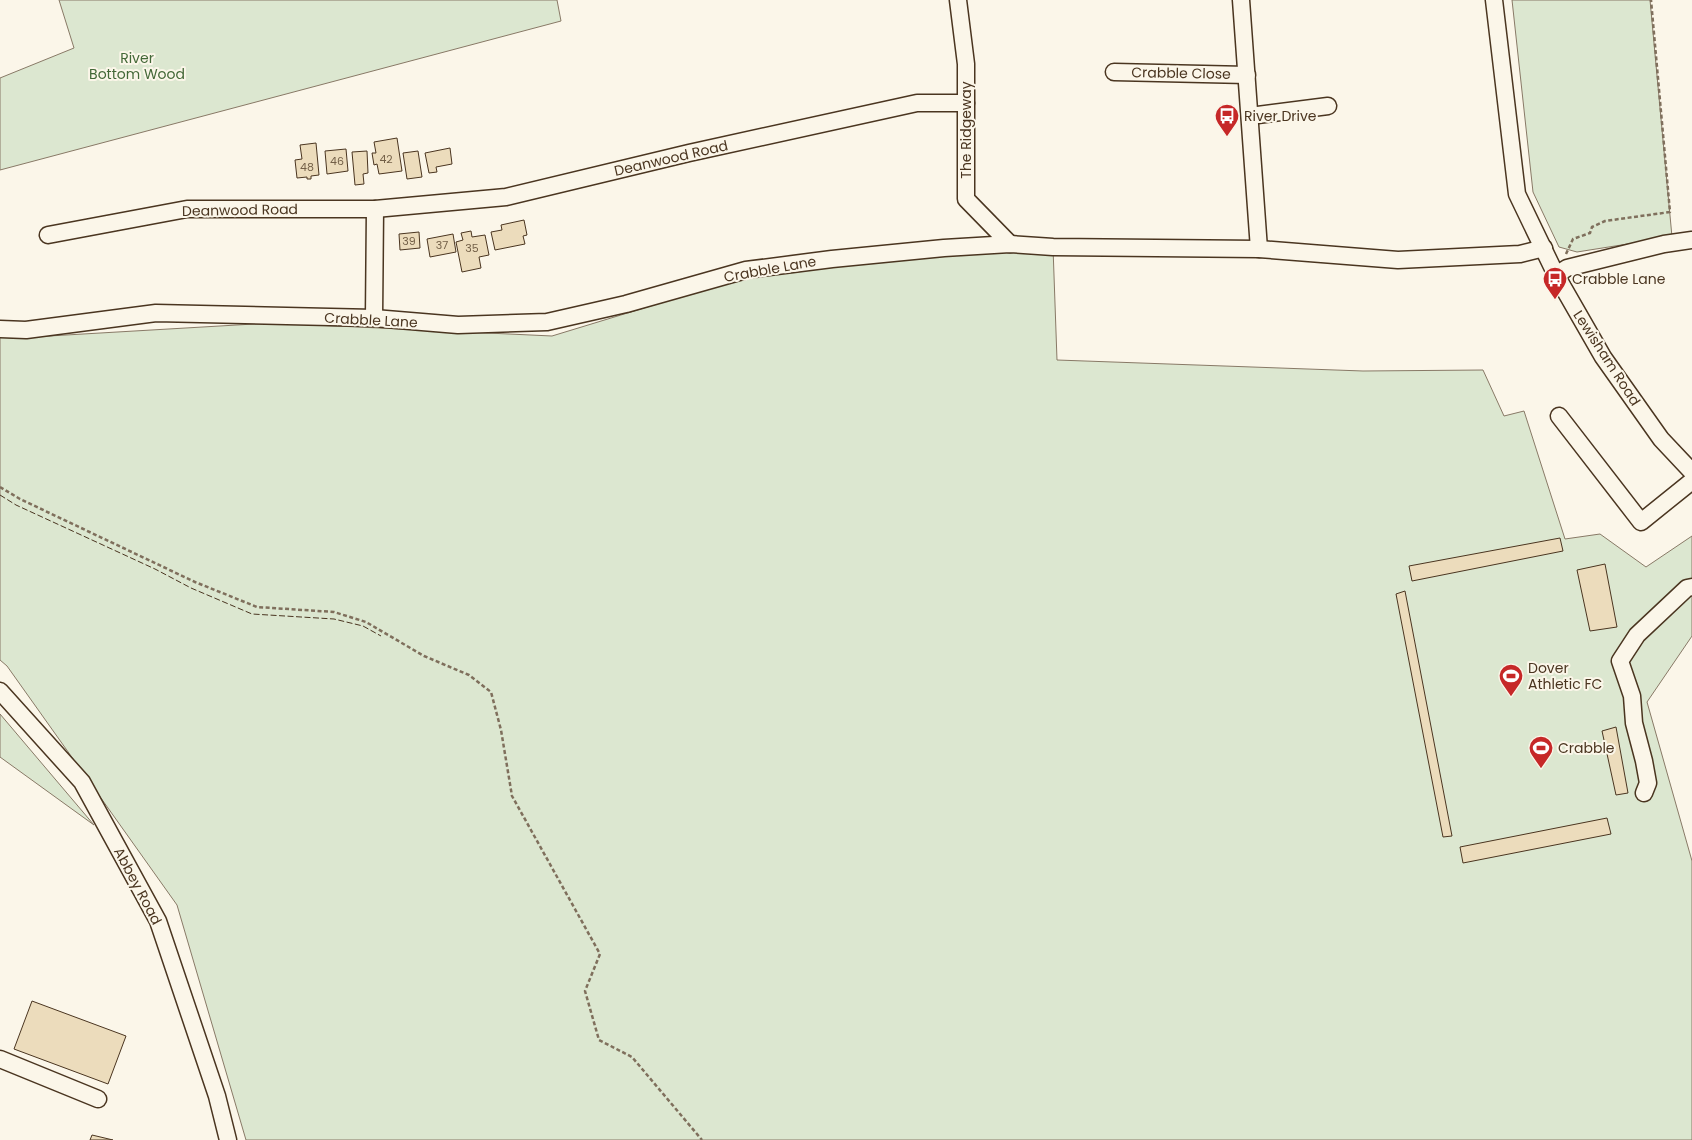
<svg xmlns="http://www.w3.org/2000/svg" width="1692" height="1140" font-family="Poppins,sans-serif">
	<rect width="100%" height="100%" fill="#fbf6e9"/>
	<g fill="#dce7d0" stroke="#887966">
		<path d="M59,0h498l4,21 -561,149v-92l74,-30z"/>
		<path d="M1512,0h138l22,237 -95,15 -18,-5 -26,-55z"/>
		<path d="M1010,244l43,3 4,113 306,11 120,-1 21,46 20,-5 41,128 35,-5 46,33 46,-31v100l-45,66 45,159v279h-1446l-69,-235 -170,-239 -7,-6v-323l15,1 256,-15 281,13 210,-64z"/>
		<path d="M0,714l94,111 -94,-68z"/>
	</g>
	<g fill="#ecdcbc" stroke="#4a3520">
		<path d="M397,138l5,33 -23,3 -2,-10 -3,1 -2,-12h4l-2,-11z"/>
		<path d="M316,143l3,32 -8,1v3h-4v-2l-10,1 -2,-18 7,-1 -2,-14z"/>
		<path d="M450,148l2,16 -16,3 1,5 -8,1 -4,-20z"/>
		<path d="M346,149l2,22 -21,3 -2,-23z"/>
		<path d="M367,151l1,22 -5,1 1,10 -9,1 -3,-33z"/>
		<path d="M418,151l4,26 -15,2 -4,-26z"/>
		<path d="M524,220l3,15 -4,1 2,8 -30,6 -4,-18 11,-2 -1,-5z"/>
		<path d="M471,231l1,6 13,-2 4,20 -10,2 2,11 -19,4 -6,-30 7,-2 -2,-7z"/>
		<path d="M419,232l1,16 -20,2 -1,-16z"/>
		<path d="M453,234l3,18 -26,5 -3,-18z"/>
		<path d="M1560,538l3,13 -151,30 -3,-15z"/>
		<path d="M1605,564l12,63 -27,4 -13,-61z"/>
		<path d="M1405,591l47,245 -9,1 -47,-243z"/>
		<path d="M1616,727l12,66 -12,2 -14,-64z"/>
		<path d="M1607,818l4,16 -148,29 -3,-16z"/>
		<path d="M32,1001l94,35 -18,48 -94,-35z"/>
		<path d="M92,1135l21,5h-23z"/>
	</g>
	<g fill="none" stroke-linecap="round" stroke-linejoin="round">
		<defs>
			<g id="minor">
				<path d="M958,0l8,64v135l44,45"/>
				<path d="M1241,0l18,249"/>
				<path d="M1494,0l23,194 39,81 47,82 58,82 31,33"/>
				<path d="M1114,72l133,3"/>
				<path d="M1250,116l78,-10"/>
				<path d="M48,235l139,-26h188l131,-12 183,-44 228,-50h49"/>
				<path d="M1556,275l11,-7 97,-24 28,-4"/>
				<path d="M374,318l1,-109"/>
				<path d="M0,329l26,1 130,-17 218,5 84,7 89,-3 79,-18 120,-34 86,-11 112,-11 66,-4 43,3 206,2 139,11 122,-6 24,-6"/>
				<path d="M1559,416l82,106 51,-41"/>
				<path d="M0,691l82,91 76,139 59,175 11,44"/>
				<path d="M1644,793l4,-10 -4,-22 -10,-38 -2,-27 -12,-35 17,-26 50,-47 5,-1"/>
				<path d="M0,1059l98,40"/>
			</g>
		</defs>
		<use href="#minor" stroke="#4a3520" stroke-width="19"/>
		<g stroke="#7f6f5c" stroke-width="2.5" stroke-dasharray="4 2.5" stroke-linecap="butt">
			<path d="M1566,254l7,-15 17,-6 2,-6 13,-6 65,-9 -19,-212"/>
			<path d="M0,487l20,12 175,83 62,25 77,5 32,10 58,34 45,19 22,17 10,38 11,66 88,158 -15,37 14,49 33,17 70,83"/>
		</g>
		<use href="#minor" stroke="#fbf6e9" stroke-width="16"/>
		<path stroke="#4a3520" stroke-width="1" stroke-dasharray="6 2.5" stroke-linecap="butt" d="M0,495l16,10 139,64 36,19 61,26 82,5 29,7 18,10"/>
	</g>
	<defs>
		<symbol id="bus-pin" viewBox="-11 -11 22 30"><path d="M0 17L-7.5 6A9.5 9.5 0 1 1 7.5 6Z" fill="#c62828" stroke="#fbf6e9"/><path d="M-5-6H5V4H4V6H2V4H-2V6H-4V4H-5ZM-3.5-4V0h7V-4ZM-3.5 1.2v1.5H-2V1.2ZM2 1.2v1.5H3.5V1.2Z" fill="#fff"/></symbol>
		<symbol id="stadium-pin" viewBox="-11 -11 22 30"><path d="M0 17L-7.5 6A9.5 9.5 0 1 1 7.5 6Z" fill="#c62828" stroke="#fbf6e9"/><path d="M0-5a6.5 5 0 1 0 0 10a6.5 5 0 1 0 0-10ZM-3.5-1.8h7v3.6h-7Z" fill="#fff"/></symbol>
	</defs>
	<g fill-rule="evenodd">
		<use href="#bus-pin" x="1213" y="102" width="28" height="38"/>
		<use href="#bus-pin" x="1541" y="265" width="28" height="38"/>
		<use href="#stadium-pin" x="1497" y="662" width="28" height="38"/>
		<use href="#stadium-pin" x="1527" y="734" width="28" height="38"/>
	</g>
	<g text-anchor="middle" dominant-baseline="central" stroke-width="4" stroke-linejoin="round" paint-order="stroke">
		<g font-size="11" fill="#725f47">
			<text x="386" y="159">42</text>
			<text x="337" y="161">46</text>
			<text x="307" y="167">48</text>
			<text x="409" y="241">39</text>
			<text x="442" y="245">37</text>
			<text x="472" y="248">35</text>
		</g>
		<g font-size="14" fill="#436837" stroke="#fbf6e9">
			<text x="137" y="58">River<tspan x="137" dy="16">Bottom Wood</tspan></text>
		</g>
		<g font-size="14" fill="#4a3520" stroke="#fbf6e9">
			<text transform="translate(1181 73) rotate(1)">Crabble Close</text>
			<text transform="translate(966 130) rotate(-90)">The Ridgeway</text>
			<text transform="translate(671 158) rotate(-13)">Deanwood Road</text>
			<text transform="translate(240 210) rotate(-1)">Deanwood Road</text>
			<text transform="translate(770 269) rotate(-10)">Crabble Lane</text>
			<text transform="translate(371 320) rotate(3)">Crabble Lane</text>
			<text transform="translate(1607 358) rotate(57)">Lewisham Road</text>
			<text transform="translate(138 886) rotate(62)">Abbey Road</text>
		</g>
		<g font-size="14" fill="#4a3520" stroke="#fbf6e9" text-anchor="start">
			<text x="1244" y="116">River Drive</text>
			<text x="1572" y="279">Crabble Lane</text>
			<text x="1528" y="668">Dover<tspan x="1528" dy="16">Athletic FC</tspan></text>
			<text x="1558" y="748">Crabble</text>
		</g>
	</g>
</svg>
